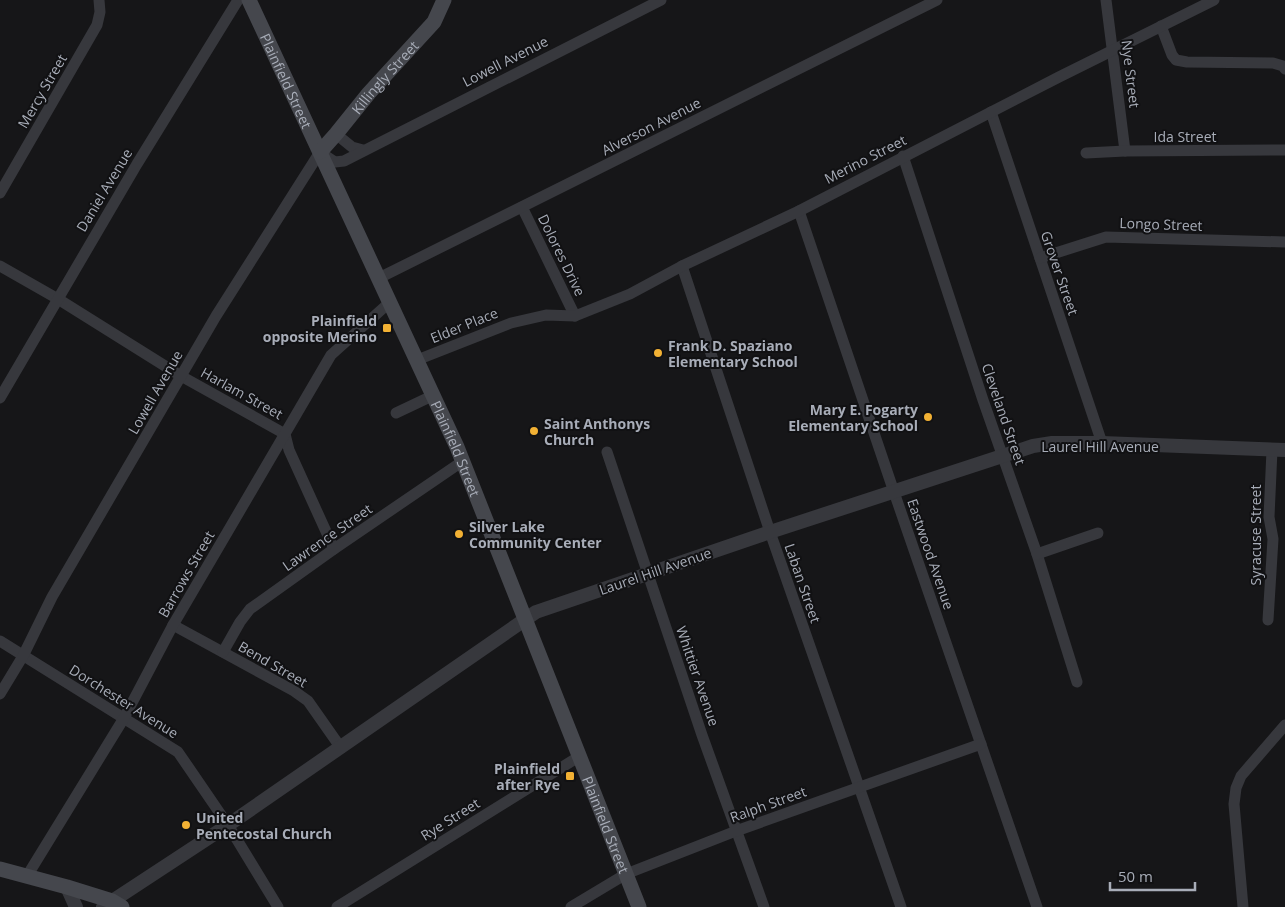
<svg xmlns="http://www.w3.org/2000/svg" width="1285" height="907" font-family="'Open Sans',sans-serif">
	<rect width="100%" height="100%" fill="#161618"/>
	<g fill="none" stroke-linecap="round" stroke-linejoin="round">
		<g stroke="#37383d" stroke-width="11">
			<path d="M1106,0l19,151"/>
			<path d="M1161,26l11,29 4,5 11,2 86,1 10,3 2,3"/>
			<path d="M991,112l111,331"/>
			<path d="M336,134l16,13 11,3"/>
			<path d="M1086,153l39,-2 160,-1"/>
			<path d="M903,156l80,244 54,154 40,128"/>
			<path d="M0,193l97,-168 3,-13 -1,-12"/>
			<path d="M522,207l53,109"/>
			<path d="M799,211l95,281 143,415"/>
			<path d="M1040,258l66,-21 179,5"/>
			<path d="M0,266l58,33 123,77 104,58 4,16 45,99"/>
			<path d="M682,266l88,266 131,375"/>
			<path d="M379,278l558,-278"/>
			<path d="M417,360l94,-37 35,-8 29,1 55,-22 52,-28 117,-55 260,-134 155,-77"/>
			<path d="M0,398l137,-234 101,-164"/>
			<path d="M396,413l38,-18"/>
			<path d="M607,452l95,283 62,172"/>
			<path d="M1037,554l61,-21"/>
			<path d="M1268,620l5,-81 -4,-22 3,-67"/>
			<path d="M173,625l121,66 14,10 33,47"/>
			<path d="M0,641l178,111 50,73 50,82"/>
			<path d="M223,652l17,-30 10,-13 84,-60 129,-88"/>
			<path d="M0,694l23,-38 29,-59 164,-281 104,-164 15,10 9,-1 317,-161"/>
			<path d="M27,876l97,-158 49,-93 158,-270 59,-53"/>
			<path d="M337,907l243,-151"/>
			<path d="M571,907l55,-33 110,-43 245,-87"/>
			<path d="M1243,907l-9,-103 2,-16 5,-12 44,-51"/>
		</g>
		<g stroke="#37383d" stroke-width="14">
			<path d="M67,887l9,20"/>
			<path d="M103,907l125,-82 308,-213 234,-80 263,-86 19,-3h50l183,7"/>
		</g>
		<g stroke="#45474d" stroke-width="15">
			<path id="s1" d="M249,0l208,447 182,460"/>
			<path id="s2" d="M320,152l16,-18 33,-41 65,-71 10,-22"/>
			<path d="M0,869l67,18 45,14 10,6"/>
		</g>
	</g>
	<g fill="#f2b134" stroke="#111113" stroke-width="2">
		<rect x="382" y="323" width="10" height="10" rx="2.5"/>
		<circle cx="658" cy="353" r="5"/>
		<circle cx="928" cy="417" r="5"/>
		<circle cx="534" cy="431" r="5"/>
		<circle cx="459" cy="534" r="5"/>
		<rect x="565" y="771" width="10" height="10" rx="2.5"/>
		<circle cx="186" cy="825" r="5"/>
	</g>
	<g text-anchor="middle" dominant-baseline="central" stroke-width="4" stroke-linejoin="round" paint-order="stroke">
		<g font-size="14" fill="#a8adb8" stroke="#111113">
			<text transform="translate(505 61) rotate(-27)">Lowell Avenue</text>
			<text transform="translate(1131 74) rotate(83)">Nye Street</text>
			<text stroke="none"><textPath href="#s2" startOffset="99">Killingly Street</textPath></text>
			<text stroke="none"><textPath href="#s1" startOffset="89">Plainfield Street</textPath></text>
			<text transform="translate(42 91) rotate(-60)">Mercy Street</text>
			<text transform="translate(651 126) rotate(-27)">Alverson Avenue</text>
			<text x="1185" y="136">Ida Street</text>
			<text transform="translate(865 159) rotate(-27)">Merino Street</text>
			<text transform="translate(104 190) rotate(-59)">Daniel Avenue</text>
			<text transform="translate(1161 224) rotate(2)">Longo Street</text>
			<text transform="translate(562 255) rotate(64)">Dolores Drive</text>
			<text transform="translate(1060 273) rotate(71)">Grover Street</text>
			<text transform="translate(464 325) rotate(-22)">Elder Place</text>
			<text transform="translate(155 392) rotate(-60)">Lowell Avenue</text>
			<text transform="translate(242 393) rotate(29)">Harlam Street</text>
			<text transform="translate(1004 414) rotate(71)">Cleveland Street</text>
			<text x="1100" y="446">Laurel Hill Avenue</text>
			<text stroke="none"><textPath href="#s1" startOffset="494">Plainfield Street</textPath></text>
			<text transform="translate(1255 535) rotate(-90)">Syracuse Street</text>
			<text transform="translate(327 537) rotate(-35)">Lawrence Street</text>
			<text transform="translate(931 554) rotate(71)">Eastwood Avenue</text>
			<text transform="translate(655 571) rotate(-19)">Laurel Hill Avenue</text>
			<text transform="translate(186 574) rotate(-60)">Barrows Street</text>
			<text transform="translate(803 583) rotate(71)">Laban Street</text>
			<text transform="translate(273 664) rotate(30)">Bend Street</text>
			<text transform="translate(698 676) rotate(71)">Whittier Avenue</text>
			<text transform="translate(124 701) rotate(32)">Dorchester Avenue</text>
			<text transform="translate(768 804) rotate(-20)">Ralph Street</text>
			<text transform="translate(450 819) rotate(-32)">Rye Street</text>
			<text stroke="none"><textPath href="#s1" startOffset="899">Plainfield Street</textPath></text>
		</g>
		<g font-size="14" font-weight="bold" fill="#a8adb8" stroke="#111113" text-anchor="start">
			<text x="377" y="320" text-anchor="end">Plainfield<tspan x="377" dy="16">opposite Merino</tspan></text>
			<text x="668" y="345">Frank D. Spaziano<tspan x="668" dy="16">Elementary School</tspan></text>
			<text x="918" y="409" text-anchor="end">Mary E. Fogarty<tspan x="918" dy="16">Elementary School</tspan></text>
			<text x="544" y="423">Saint Anthonys<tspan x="544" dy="16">Church</tspan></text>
			<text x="469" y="526">Silver Lake<tspan x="469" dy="16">Community Center</tspan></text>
			<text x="560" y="768" text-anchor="end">Plainfield<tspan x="560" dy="16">after Rye</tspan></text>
			<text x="196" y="817">United<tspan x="196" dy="16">Pentecostal Church</tspan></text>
		</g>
	</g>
	<path d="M1110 882v8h85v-8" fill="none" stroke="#a8adb8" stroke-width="2.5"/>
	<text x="1118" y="882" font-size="15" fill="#a8adb8" stroke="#111113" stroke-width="4" paint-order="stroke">50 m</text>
</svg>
